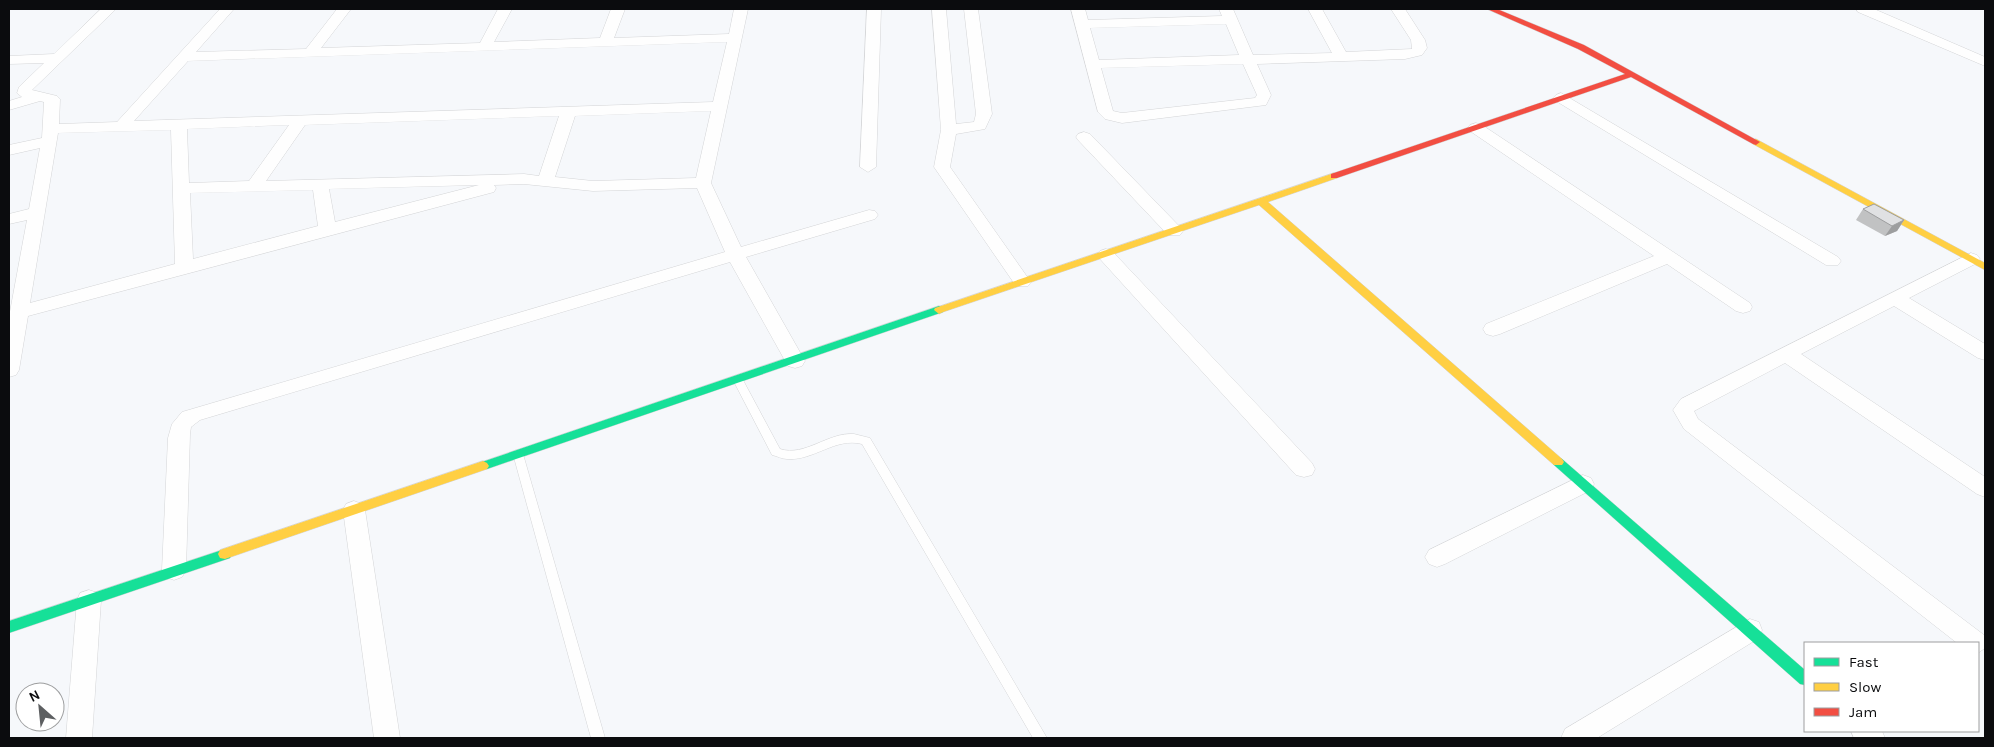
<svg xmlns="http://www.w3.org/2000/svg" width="1994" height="747" font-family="Karla,sans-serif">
	<rect width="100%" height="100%" fill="#f6f8fb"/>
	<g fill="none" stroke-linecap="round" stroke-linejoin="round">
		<defs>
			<g id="lane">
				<path d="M738,376l5,4 37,69c25,8 48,-17 74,-15 5,1 11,3 16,4l177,300h-14l-171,-294c-27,-7 -48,17 -75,15 -5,0 -10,-3 -15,-4l-39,-75z"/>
				<path d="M518,450l4,1 1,3 82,284h-14l-78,-284 1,-3z"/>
			</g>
			<g id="street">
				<path d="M101,9h15l-84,81 25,6 3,3 -1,25 58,-2 103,-113h14l-38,43 110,-3 31,-40h14l-30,39 159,-5 18,-34h14l-18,33 106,-4 11,-29h14l-11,29 115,-4 5,-25h14l-37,174 30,64 128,-37 6,1 3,4 -3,4 -129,38 59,104 -3,5 -7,2 -7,-2 -58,-104 -530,158 -9,7 -1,7 -4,136 -4,7 -8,3 -8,-3 -4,-7 6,-132 4,-14 10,-12 543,-160 -28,-64 -104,3 -69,-7 -30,1 2,3 -2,4 -466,124 -9,54 -3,5 -7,2v-60l18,-97 -18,4v-10l20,-5 11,-61 -31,7v-10l33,-7 2,-36 -4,-1 -31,9v-9l13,-4 -5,-4 2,-6 25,-24 -35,1v-8l45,-2zM727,42l-14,60 -579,19 54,-60zM711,111l-15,67 -103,3 -38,-4 20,-61zM559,116l-20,60 -15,-2 -258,7 39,-56zM289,125l-40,56 -60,2 -2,-54zM171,130l4,134 -145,39 28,-170zM479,185l-144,37 -6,-33zM313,190l5,36 -125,33 -3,-66z"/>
				<path d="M867,9h14l-5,158 -8,5 -8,-5z"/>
				<path d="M932,9h14l10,115 18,-2 2,-8 -12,-105h14l14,105 -7,15 -29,5 -6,33 78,111 3,4 -3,4h-12l-82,-119 7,-37z"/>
				<path d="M1071,9h14l3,11 134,-4 -3,-7h14l20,46 79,-2 -24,-44h14l24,43 66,-3 -1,-9 -20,-31h14l20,31 2,8 -5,7 -17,4 -148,5 14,31 -5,10 -144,18 -17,-4 -7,-7zM1226,24l13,31 -140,5 -9,-32zM1243,64l14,31 -2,3 -133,15 -9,-2 -12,-43z"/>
				<path d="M1856,9h18l111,48v9l-127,-54z"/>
				<path d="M1561,93l277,164 3,4 -3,4h-12l-270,-164 -3,-3 3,-3z"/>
				<path d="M1476,123l6,2 268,178 2,4 -2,4 -7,2 -7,-2 -69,-47 -167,70 -7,2 -7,-2 -3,-5 3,-5 168,-68 -184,-125 -2,-3 2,-3z"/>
				<path d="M1084,132l6,2 90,93 3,4 -3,4h-12l-90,-95 -2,-3 2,-3z"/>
				<path d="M1106,249l6,2 200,212 3,6 -3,6 -8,2 -8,-2 -196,-216 -3,-4 3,-4z"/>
				<path d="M1971,253l6,2 3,4 -3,4 -68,35 76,46v16l-7,-2 -84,-52 -93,48 184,123v20l-8,-3 -192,-131 -91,48 4,8 286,216 1,13 -7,5v-10h-21l-273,-214 -11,-19 8,-11z"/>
				<path d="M1583,475l8,3 3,6 -3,6 -146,74 -8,3 -8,-3 -4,-7 4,-7z"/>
				<path d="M354,501l8,3 3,6 35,228h-26l-31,-228 3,-6z"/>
				<path d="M89,590l9,3 3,7 -9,138h-26l11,-138 3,-7z"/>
				<path d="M1750,619l9,3 3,8 -3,8 -162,100h-36l4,-9z"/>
				<path d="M1851,731h31l3,7h-31z"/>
			</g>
			<g id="fast">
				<path d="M939,306l4,2 1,2 -1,2 -456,157h-8l-2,-3 2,-3z"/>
				<path d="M1558,457l4,2 243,211v15l-5,-1 -246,-219 -2,-3 2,-3z"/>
				<path d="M225,549l5,1 2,4 -2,4 -221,75v-12z"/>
			</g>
			<g id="slow">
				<path d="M1756,139l229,124v7l-232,-126 -1,-2z"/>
				<path d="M1334,173l5,3 -2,2 -69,24 294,257 2,3 -2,3h-8l-295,-260 -316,107 -4,2 -5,-4 1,-2z"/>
				<path d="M483,461l4,2 2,3 -2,3 -262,90 -5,-1 -2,-4 2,-4z"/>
			</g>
			<path id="jam" d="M1487,9h10l87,36 176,97 -4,3 -3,-1 -122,-67 -294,101h-6v-4l294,-100 -47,-25z"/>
		</defs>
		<use href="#lane" stroke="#d4d5d7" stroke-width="1"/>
		<use href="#street" stroke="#d4d5d7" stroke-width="1"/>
		<use href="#fast" stroke="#d4d5d7" stroke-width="1"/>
		<use href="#slow" stroke="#d4d5d7" stroke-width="1"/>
		<use href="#jam" stroke="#d4d5d7" stroke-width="1"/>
		<use href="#lane" fill="#fefefe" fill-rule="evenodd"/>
		<use href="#street" fill="#fefefe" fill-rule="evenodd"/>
		<use href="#fast" fill="#16e098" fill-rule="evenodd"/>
		<use href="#slow" fill="#ffcf43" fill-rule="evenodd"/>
		<use href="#jam" fill="#f24e42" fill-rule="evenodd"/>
	</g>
	<path fill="#c1c2c3" d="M1863,209l41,11 -7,11 -12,5 -29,-16z"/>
	<path fill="#9d9e9f" d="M1904,220l-7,11 -12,5 7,-10z"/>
	<path fill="#e0e1e3" stroke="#9d9e9f" d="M1874,204l30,16 -12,6 -29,-17z"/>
	<rect width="1994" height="747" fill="none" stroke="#0b0c0e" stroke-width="20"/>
	<rect x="1804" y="642" width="175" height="90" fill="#ffffff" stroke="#9d9e9f"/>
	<rect x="1814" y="658" width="25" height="8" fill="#16e098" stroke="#9d9e9f"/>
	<text x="1849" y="667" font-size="15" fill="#0b0c0e">Fast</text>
	<rect x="1814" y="683" width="25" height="8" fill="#ffcf43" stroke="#9d9e9f"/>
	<text x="1849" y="692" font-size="15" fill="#0b0c0e">Slow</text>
	<rect x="1814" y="708" width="25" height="8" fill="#f24e42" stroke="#9d9e9f"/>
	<text x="1849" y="717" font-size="15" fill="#0b0c0e">Jam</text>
	<g transform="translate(40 707) rotate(333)"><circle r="24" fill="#ffffff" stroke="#9d9e9f"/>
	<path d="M0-4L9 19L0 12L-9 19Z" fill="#5d5f61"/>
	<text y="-8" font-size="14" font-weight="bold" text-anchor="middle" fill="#0b0c0e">N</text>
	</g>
</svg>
